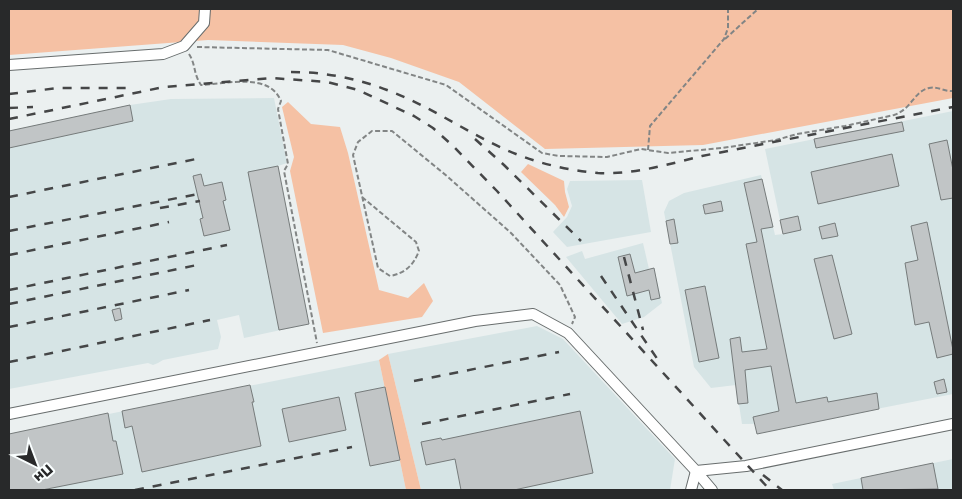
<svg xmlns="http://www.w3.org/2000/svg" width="962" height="499" font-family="Rubik,sans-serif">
	<rect width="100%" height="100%" fill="#ebf0f0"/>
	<g fill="#d6e4e5">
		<path d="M274,98l13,65 -9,3 31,158 -65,14 -5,-23 -22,5 4,17 -3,12 -55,11 -5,3 -5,2 -5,-2 -139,26v-258l121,-26 41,-6z"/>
		<path d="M953,111v283l-148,29 -63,1 -6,-39 -25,3 -17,-21 -30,-155 5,-11 15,-8 77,-18 14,60 8,-1 -18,-85z"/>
		<path d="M642,180l9,52 -84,15 -14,-15 14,-15 5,-11 -5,-17 3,-8z"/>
		<path d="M643,243l6,26 5,-1 8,35 -18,14 -22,7 -56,-67 16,-6 3,8z"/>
		<path d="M537,326l26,13 112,120 -5,31h-249l-33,-136z"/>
		<path d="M379,360l27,130h-397v-56z"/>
		<path d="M953,459v31h-119l-2,-6z"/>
	</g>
	<g fill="#f5c1a4">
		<path d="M9,9h944v89l-250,47 -158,4 -86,-67 -68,-24 -48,-13 -135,-5 -199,15z"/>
		<path d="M288,102l23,22 29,3 8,26 31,137 29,8 16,-15 9,18 -11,16 -99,16 -33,-162 4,-14 -12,-50z"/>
		<path d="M528,164l36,17 1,11 4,15 -5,10 -9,-12 -34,-33z"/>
		<path d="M388,354l33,136h-15l-27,-130z"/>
	</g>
	<g fill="#c1c5c6" stroke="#767b7b">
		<path d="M130,105l3,16 -124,27v-17z"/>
		<path d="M902,122l2,9 -88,17 -2,-9z"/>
		<path d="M947,140l6,30v28l-12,2 -12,-56z"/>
		<path d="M892,154l7,32 -81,18 -7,-32z"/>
		<path d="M278,166l31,158 -30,6 -31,-158z"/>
		<path d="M201,174l3,12 18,-4 4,18 -3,1 7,29 -26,6 -4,-17 3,-1 -10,-42z"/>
		<path d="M762,179l11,48 -12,2 35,174 31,-6 1,5 49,-9 2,16 -122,25 -4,-17 26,-6 -8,-45 -26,4 3,33 -10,1 -8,-65 10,-2 2,15 25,-3 -21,-105 11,-2 -13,-59z"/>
		<path d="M721,201l2,10 -18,3 -2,-9z"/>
		<path d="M798,216l3,14 -18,4 -3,-14z"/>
		<path d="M674,219l4,24 -8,1 -4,-23z"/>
		<path d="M927,222l26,128v4l-16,4 -8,-36 -14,3 -10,-62 13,-3 -7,-34z"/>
		<path d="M835,223l3,13 -16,3 -3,-12z"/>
		<path d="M630,254l5,19 19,-5 6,30 -9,2 -2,-10 -22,6 -9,-39z"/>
		<path d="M832,255l20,79 -18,5 -20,-80z"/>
		<path d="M705,286l14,72 -20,4 -14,-72z"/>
		<path d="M120,308l2,11 -7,2 -3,-11z"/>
		<path d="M944,379l3,13 -10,2 -3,-12z"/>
		<path d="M250,385l4,17h-2l9,44 -119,26 -10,-46 -7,2 -3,-17z"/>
		<path d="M385,387l15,73 -30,6 -15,-73z"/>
		<path d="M339,397l7,33 -57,12 -7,-33z"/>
		<path d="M580,411l13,62 -79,17h-53l-6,-31 -29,6 -5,-23 20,-4 1,2z"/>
		<path d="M108,413l5,28h3l7,33 -81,16h-33v-56z"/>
		<path d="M933,463l5,26 -75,1 -2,-12z"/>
	</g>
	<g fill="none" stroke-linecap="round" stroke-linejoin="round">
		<defs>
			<g id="street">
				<path d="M9,65l154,-11 21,-8 20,-23 1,-14"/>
				<path d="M9,414l466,-93 58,-7 35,19 128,138 50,-5 207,-42"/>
				<path d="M696,471l16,19"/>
				<path d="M691,490l5,-19"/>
			</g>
		</defs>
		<use href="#street" stroke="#686d6d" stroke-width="12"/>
		<g stroke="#828585" stroke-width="2" stroke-dasharray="5 2.5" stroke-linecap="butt">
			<path d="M725,39l33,-30"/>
			<path d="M197,47l131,3 118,35 96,68 17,3 48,1 34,-8 27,4 54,-5 54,-8 21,-6 48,-8 49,-11c18,-6 20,-24 35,-27 9,-2 16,4 24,3"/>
			<path d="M189,54c7,11 4,19 12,31 26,-1 68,-13 80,16l-3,8 10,55 -4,7 33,172"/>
			<path d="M648,150l2,-24 74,-87 4,-11v-19"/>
			<path d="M362,197l54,45 3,9c-6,15 -14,22 -29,25l-12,-8 -25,-113 5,-13 14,-11h20l56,46 63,56 49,52 15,32 -3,7"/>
		</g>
		<use href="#street" stroke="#fff" stroke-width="10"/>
		<g stroke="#454647" stroke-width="2.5" stroke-dasharray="9 9" stroke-linecap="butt">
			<path d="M291,72c33,0 65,6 96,18 41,15 76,40 115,58 30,14 63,22 96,25 35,2 71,-9 104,-17l251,-49"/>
			<path d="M9,94l49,-6h76"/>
			<path d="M9,108l24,-1"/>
			<path d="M9,119l155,-32 108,-9 55,4 31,8 56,26 19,12 20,18 44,45 273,299"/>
			<path d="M475,139l29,26 77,76"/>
			<path d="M9,197l192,-39"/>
			<path d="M160,208l40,-7"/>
			<path d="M9,231l189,-37"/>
			<path d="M9,255l160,-33"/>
			<path d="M624,257l19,73"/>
			<path d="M601,276l57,84"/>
			<path d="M9,290l218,-45"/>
			<path d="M9,304l193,-40"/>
			<path d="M9,327l180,-37"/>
			<path d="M9,362l201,-42"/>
			<path d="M414,381l145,-29"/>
			<path d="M422,424l148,-30"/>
			<path d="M763,475l19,15"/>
			<path d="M135,490l217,-43"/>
		</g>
	</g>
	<rect width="962" height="499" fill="none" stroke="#28292a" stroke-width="20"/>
	<g transform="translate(35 464) rotate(138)" stroke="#f9fefe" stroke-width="4" paint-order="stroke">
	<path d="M0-4L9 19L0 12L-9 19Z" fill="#28292a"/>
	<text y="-8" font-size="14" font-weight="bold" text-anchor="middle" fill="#28292a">Пн</text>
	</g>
</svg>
